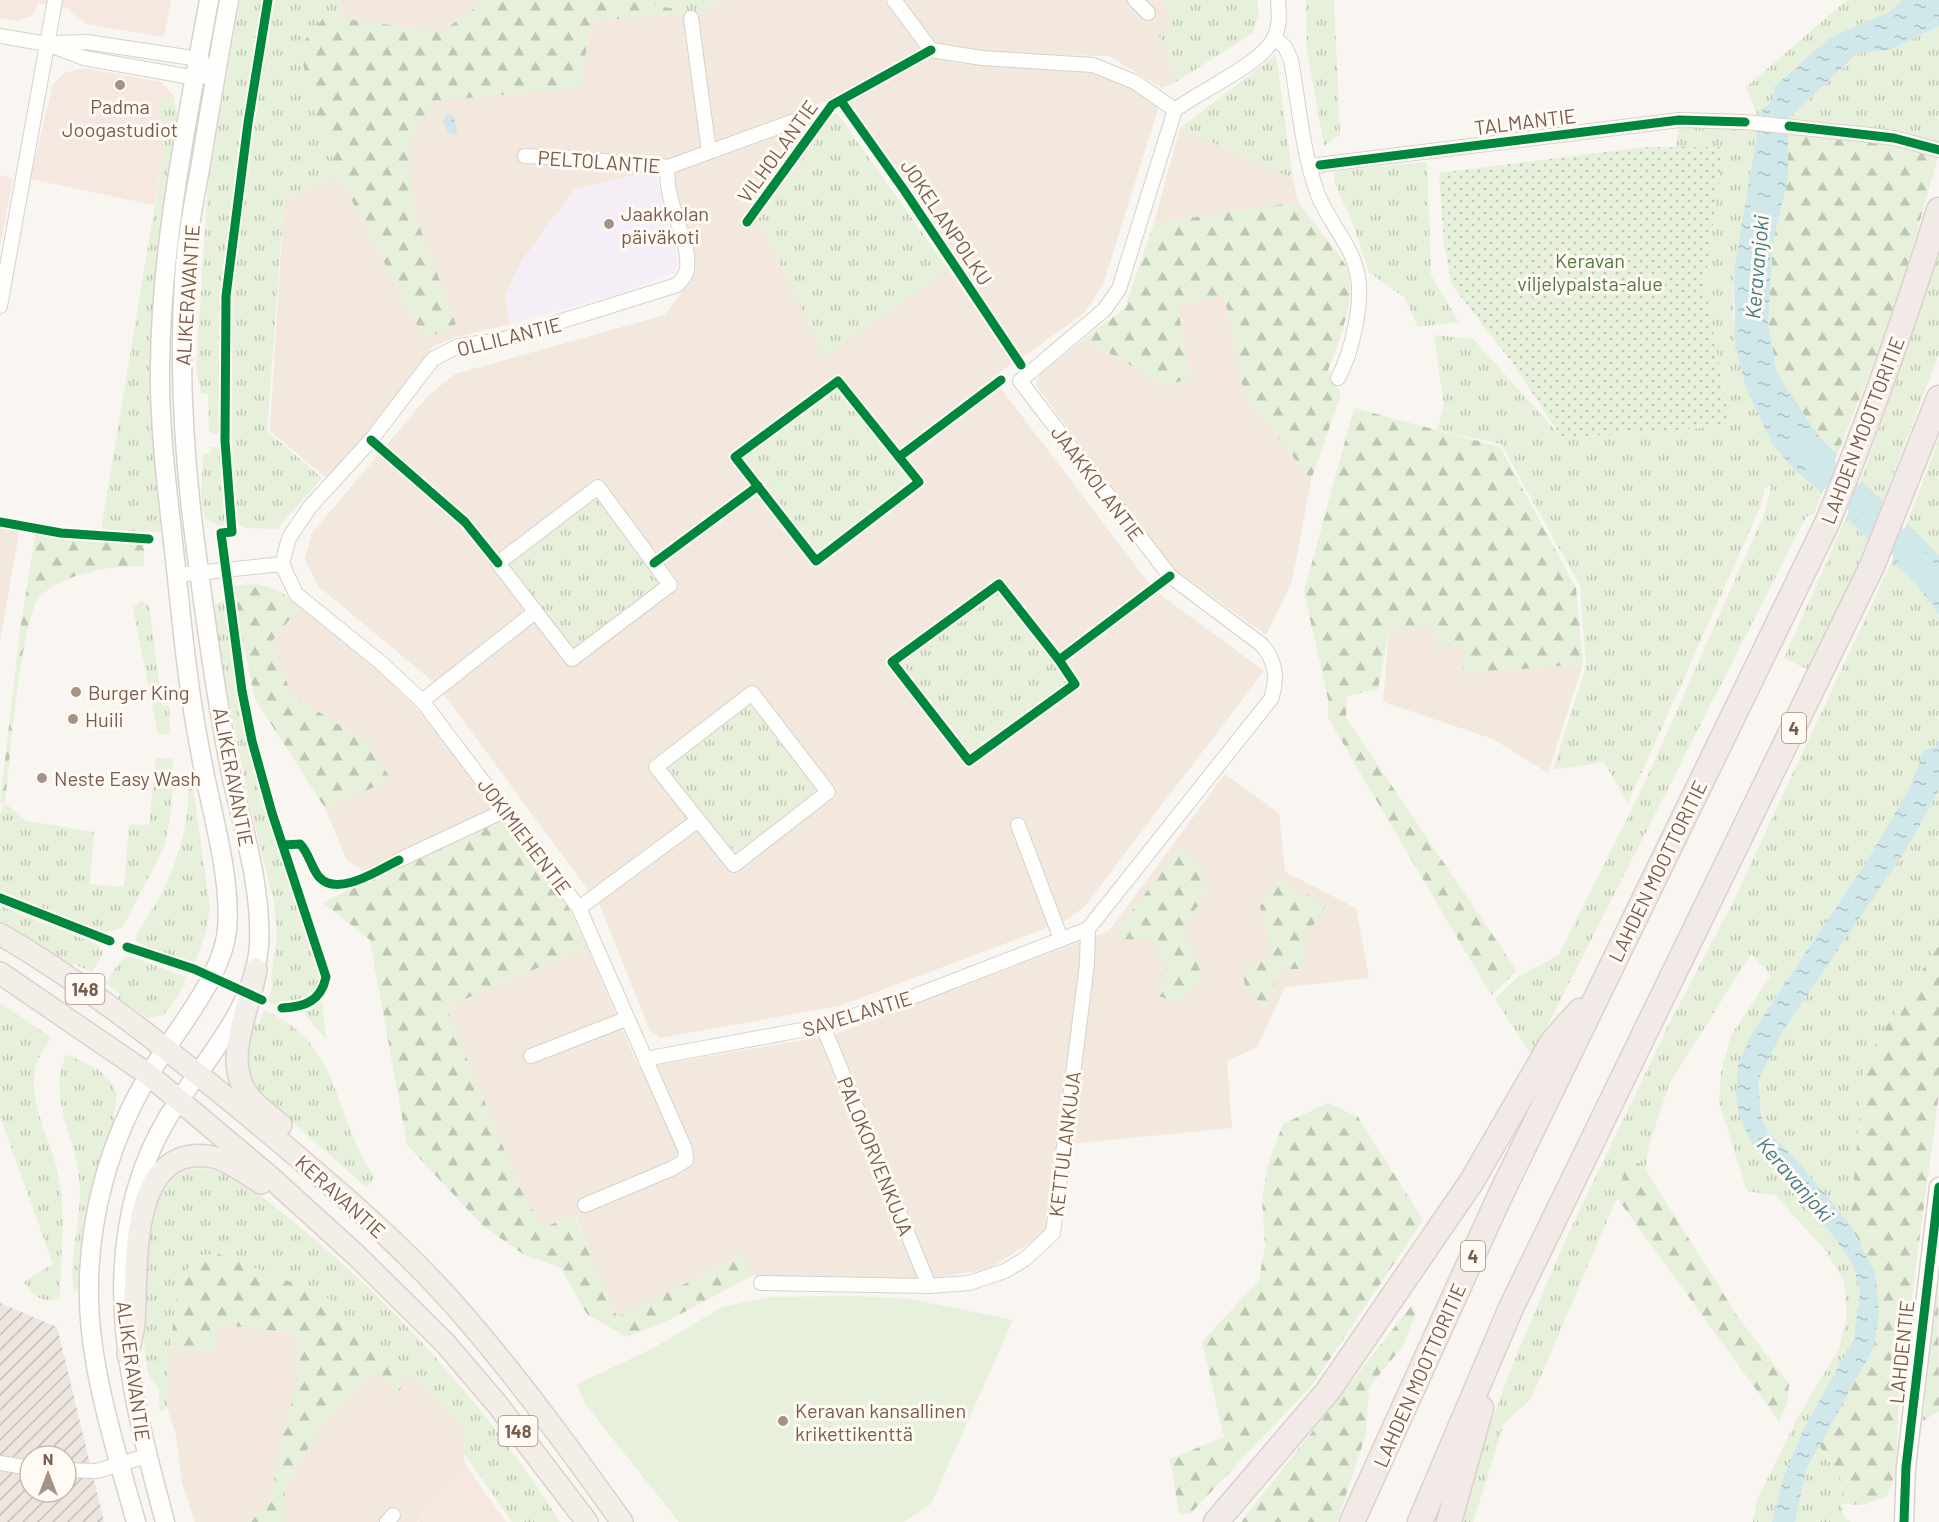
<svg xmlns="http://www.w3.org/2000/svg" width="1939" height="1522" font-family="Barlow,sans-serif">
	<defs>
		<pattern id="industrial-furrows" width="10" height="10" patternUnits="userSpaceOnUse" patternTransform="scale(1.5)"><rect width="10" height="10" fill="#ede5e0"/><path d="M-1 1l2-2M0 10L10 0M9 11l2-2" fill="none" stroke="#c5bdb8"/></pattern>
		<pattern id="grass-tufts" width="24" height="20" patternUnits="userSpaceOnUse" patternTransform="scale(1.5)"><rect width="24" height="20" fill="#e7f0db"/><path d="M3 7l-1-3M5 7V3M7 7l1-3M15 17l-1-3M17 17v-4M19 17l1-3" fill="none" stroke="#c0c6b4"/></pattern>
		<pattern id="forest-firs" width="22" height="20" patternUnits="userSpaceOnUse" patternTransform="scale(1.5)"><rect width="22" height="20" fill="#e7f0db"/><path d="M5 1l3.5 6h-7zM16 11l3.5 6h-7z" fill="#c0c6b4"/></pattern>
		<pattern id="garden-dots" width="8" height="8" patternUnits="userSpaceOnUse" patternTransform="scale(1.5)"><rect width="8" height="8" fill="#e7f0db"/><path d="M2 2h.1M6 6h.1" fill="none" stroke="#c0c6b4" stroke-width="1.8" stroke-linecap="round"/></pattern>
		<pattern id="water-ripples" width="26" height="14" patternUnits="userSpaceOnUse" patternTransform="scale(1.5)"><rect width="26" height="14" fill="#d0e8ea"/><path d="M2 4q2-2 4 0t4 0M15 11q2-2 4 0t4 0" fill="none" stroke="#aebfc0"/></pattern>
	</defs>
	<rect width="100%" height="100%" fill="#f9f5f0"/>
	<g fill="#f2e8de">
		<path d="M342,0h144l-45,32 -102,-14z"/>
		<path d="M723,0h161l38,51 -82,45 -173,65 -144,98 -18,36 5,29 -54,13 -24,10 -18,30 -43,54 -45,47 -56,-47 14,-231 55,-24 86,164 31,-16 -42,-112 -6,-66 25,-46 147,-12 11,-67 109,-8z"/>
		<path d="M903,0h260l9,26 -13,9 17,47 -14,6 -53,-32 -162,-4 -12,-10z"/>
		<path d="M931,56l23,7 134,9 41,14 30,20 -56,179 -18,27 -62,45 -175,-254z"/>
		<path d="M837,113l-79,107 67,136 123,-87 64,94 -19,15 161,212 110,81 -180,236 -19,14 -226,85 -179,32 -11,-9 -49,-123 -164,-222 -118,-98 -13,-27 7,-26 117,-138 26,-21 210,-59 26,-35v-23l-20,-73 2,-13z"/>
		<path d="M1180,128l113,51 5,23 -144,21z"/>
		<path d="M1224,295l20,99 67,86 -19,102 -26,53 -89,-64 -25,-28 -116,-158 3,-10 45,-36 83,47 24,-9 -14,-72z"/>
		<path d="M0,523l20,4 -20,114z"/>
		<path d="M300,607l76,61 38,38 55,66 32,48 -128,57 -26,-17 -22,-52 65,-28 -21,-36 -78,-50 -19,-53z"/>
		<path d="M1433,626l27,20 4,28 119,-10 -35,109 -55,-34 -110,-37 6,-72z"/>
		<path d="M1225,774l54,39 6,59 71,36 13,70 -84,9 -28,60 -30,14 5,67 -162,16 -22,87 -59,38 -69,11 -168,-4 -9,-21 -126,63 -42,-103 -32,13 -23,-40 -74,-181 141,-60 52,121 194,-33 276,-104z"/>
		<path d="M218,1324l81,10 -2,48 -15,55 -11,61 -23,24h-53l-13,-39 -6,-48 -9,-27 3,-61 44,6z"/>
		<path d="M374,1371l25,23 5,-19 13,4 47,50 -1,23 3,14 -49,56h-132v-32l35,-63z"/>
	</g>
	<g fill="#f6e8e1">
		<path d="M0,0h171l-7,37 -78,-13 -18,-16 -29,-5 -7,13 -16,5 -16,-3z"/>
		<path d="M83,68l78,14 13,14 -13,2 -2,19 6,26 -11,62 -124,-26 23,-94 11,-12z"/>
		<path d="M0,175l13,3 -13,69z"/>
		<path d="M466,1466l40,56h-88z"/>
	</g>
	<path fill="url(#industrial-furrows)" fill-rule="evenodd" d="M0,1303l57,24 47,195h-104zM30,1456h36v36h-36z"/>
	<path fill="#f6eef6" d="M655,170l24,93 -5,10 -56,21 -108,30 -5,-29 18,-36 51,-70z"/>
	<g fill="url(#grass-tufts)">
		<path d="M240,0h102l-3,18 -14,-2 -15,84 29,76 -55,24 -17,231 55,47 -45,51 -32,-1 -9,-6 -5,-88h-16l-6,-3 -1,-37 -7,-1 -5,-25 12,-184z"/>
		<path d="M621,0h102l-23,13z"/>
		<path d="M1163,0h94l2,12 -6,21 -77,49 -17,-47 13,-10z"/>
		<path d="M1306,0h28l6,134 -16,12 -17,-95z"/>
		<path d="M1847,0h55l-13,12 -60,26 -55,49 -2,13 -15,15 -11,-28z"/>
		<path d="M1939,26v117l-67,-15 -84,-9 71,-66 31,-3z"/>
		<path d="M1276,55l17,124 -113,-51z"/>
		<path d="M174,96l5,32 -26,239 8,165 -60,-1 64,-388 -6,-26 1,-19z"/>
		<path d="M837,113l111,156 -123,88 -67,-137z"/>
		<path d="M1679,126l79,3 -24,140 -1,50 39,125 21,24 29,26 -8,20 -8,3 -274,539 -37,-57 24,-23 40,-21 83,-166 124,-279 5,-24 -6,1 -5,21 -132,295 -24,-41 -51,8 33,-105 -6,-79 -79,-142 -64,-14 7,-24 -10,-71 39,4 89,99 168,-12 -25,-141 18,-138h-47z"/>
		<path d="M1427,162l4,113 28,47 -41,5 -14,-30 -35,-25 -16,-48 -19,-42 1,-11z"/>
		<path d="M1939,245v109l-56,147 -22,-21 37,-104z"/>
		<path d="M838,388l74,92 -93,73 -75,-97z"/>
		<path d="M1939,440v115l-32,-32z"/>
		<path d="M211,447h10l5,80 -8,-1 -14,-8 -3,-25 2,-39 8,-1z"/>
		<path d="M595,496l65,89 -87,65 -67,-89z"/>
		<path d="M1846,518l22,22 -55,132 -29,-14z"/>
		<path d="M1892,561l26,26 21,28v125l-3,7 -12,3 -16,41 -41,70 -113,169 -18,66 117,169 7,26 -6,48 -51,91 -20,48 -11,44h-19l4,-22 41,-83 41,-68 8,-33 -3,-35 -18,-30 -50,-55 -29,-5 -28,-88 2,-31 10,-37 40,-60 -20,-21 -82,130 -20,62 -4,23 -16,-14 -12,43 -86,201 -27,24 -31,99h-18l57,-156 53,-125 106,-221 60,-114z"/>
		<path d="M999,593l68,90 -95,67 -69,-86z"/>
		<path d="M228,599l24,142 20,72 54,164c-6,32 -32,35 -59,25l7,-20 -3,-2 6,-43 -3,-35 -24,-96 -36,-180 1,-22z"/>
		<path d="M141,601l8,3 13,101h7l1,29h-12l-25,-126z"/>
		<path d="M750,704l68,86 -84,62 -67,-85z"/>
		<path d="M156,758l17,1 -1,49 -7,36h-3l3,1 -42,82 -18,6 -105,-43v-77l5,-10 21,18 68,11 -4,52 34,3 5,-63 20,1z"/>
		<path d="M188,774h3l19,134 -4,24 -12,33 -53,-21 -6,-5c6,-13 14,-24 21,-36 23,-41 35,-82 32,-129z"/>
		<path d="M1939,790v128l-6,35 -69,109 -14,162 -56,-67 -26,-25 -7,-16 -3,-36 26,-51 122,-179z"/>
		<path d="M0,906l99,39 4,8 -11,19 -18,-8 -2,3 -72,-46z"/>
		<path d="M129,956l57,21 -6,16 -16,22 -16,3 -30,-20 2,-4 -14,-11 14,-22z"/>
		<path d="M322,999l4,40 -23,-27 8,-2z"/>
		<path d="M0,1003l51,34c-5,9 -12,19 -15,29 -10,37 17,76 23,112 7,39 1,82 1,121 -18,4 -27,-2 -36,-17l29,-18 -53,-147z"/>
		<path d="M264,1010c80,35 67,105 111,167l-8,11 -113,-100 -9,-27 8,-38 6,1z"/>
		<path d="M66,1054l32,15 13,13 6,12 -4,31 -21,62 -11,61 -2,39 -5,6c-6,-35 7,-70 6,-105 -1,-50 -34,-83 -14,-134z"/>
		<path d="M202,1168c37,6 65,33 93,55 103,84 194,187 265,299h-48l-49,-70 1,-23 -47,-50 -13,-4 -49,-38 -29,-41 -109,-43 -18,3 -20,24 -9,67 -3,61 -7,3c-1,-7 0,-17 -2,-23 -3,-6 -9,-9 -10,-16 -8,-37 -10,-168 20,-193 10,-9 22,-10 34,-11z"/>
		<path d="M1819,1445l22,35 2,36 8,6h-56l12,-54z"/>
	</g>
	<g fill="url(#forest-firs)">
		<path d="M486,0h135l79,13 -109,8 -11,67 -147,13 -25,45 6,66 42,112 -31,16 -86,-164 -29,-76 -10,-54 25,-30 116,16z"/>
		<path d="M1788,133l100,11 50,13 -44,155 -57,143 -22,-24 -38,-58 -9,-50 5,-81 15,-63z"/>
		<path d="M1298,202c10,14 45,55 50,68 9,27 -10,75 -20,100l13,24 -30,86 -67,-86 -20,-99 -47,10 14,72 -24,9 -83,-47 41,-31 29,-85z"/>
		<path d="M1354,408l146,39 76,141 7,76 -119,10 -4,-28 -24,2 -3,-21 -44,3 -11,59 -31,7 -1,22 171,253 -26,24 -163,-277v-19l-24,-107z"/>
		<path d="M36,530l23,5 85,6v25c-33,-1 -79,7 -104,30 -19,19 -31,173 -35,207h-5l20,-172z"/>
		<path d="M256,583l24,8 20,16 -28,34 19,53 78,50 22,36 -66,28 -70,-109 -24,-112z"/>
		<path d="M501,820l63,78 23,49 -141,60 74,181 23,40 31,-13 43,102 127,-62 8,21 -83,44 -42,17 -40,-23 -27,-47 -34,-11 -43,-30 -76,-81 -37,-205 -47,-37 50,-26z"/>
		<path d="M1180,848l19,15 8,30 -23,32 19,54 -22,23 -24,-6 11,-24 -15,-32 -33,-1 -2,-10z"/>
		<path d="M1276,878l50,27 -20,32 -3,32h-23l-15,39 -20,-22 -3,-17 30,-13 -12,-49z"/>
		<path d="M1939,918v175l-25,187 -16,133 -2,61 -10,23 -23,8 -20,-1 -2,-24 -22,-35 55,-98 1,-74 -25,-49 14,-162 69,-109z"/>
		<path d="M1328,1103l30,14 65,103 -110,164 -123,130 -11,-1 -9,-54 54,-22 -22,-95 57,-62 6,-35 -3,-45 6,-35 15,-41z"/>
		<path d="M1629,1155l16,14 95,151 49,64 -2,20 -8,17 -162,-223z"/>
		<path d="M217,1253l109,43 29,41 49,38 -5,19 -25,-23 -54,56 -35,62v33h-37l23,-24 11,-61 15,-55 2,-48 -81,-10 -4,29 -44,-6 9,-67 20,-24z"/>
		<path d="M1938,1273l1,138 -16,10z"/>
		<path d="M1412,1305l4,7 -13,34 -34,41 -3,47 -29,88h-96z"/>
	</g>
	<path fill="url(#garden-dots)" d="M1646,147h77l-18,138 25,141 -168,12 -48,-73 -62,-80 -8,-40 -5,-72z"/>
	<path fill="#e7f0db" d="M853,1296l57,3 103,21 -82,184 -27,18h-225l-94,-118 -8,-20 73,-34 72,-43 49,-10z"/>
	<g fill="url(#water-ripples)">
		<path d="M1902,0h37v26l-49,24 -32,3 -70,66 -31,-4 15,-15 2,-13 55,-49 60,-26z"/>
		<path d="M447,114l7,3 4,19 -10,-3 -5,-12z"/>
		<path d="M1758,129l30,4v46l-15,63 -5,81 9,50 38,58 22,24 -15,39 -29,-26 -21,-24 -26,-57 -11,-40 -1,-78z"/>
		<path d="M1861,480l22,21 -15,39 -22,-22z"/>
		<path d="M1907,523l32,32v60l-21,-28 -26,-26z"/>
		<path d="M1939,740v50l-33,60 -122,179 -26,51 3,36 7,16 26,25 56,67 25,49 4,39 -5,35 -67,121 -12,54h-23l11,-44 20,-48 51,-91 6,-48 -7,-26 -17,-25 -20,-26 -62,-66 -14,-30 -4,-22 2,-31 16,-35 113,-169 41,-70 16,-41 12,-3z"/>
	</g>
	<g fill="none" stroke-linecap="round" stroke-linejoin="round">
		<path stroke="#d0e8ea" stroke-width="26" d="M1806,451l95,94 38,43"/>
		<defs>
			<g id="street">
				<path d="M894,0l37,50 51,8 111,7 42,17 40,28"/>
				<path d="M1135,0l13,13"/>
				<path d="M691,18l18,134"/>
				<path d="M0,36l47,8 37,14 112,20 20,-4"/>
				<path d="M1275,38l10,9 6,13c8,44 11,92 27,135 10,26 33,49 39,77 7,28 -5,81 -19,106"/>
				<path d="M52,43l35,-1 112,17 5,4"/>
				<path d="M525,156l47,2 96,9 140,-51"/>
				<path d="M1310,166l369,-46 66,2 125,13 24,3 45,12"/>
				<path d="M0,306l55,-306"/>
				<path d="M598,487l72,98 -98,74 -74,-96z"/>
				<path d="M282,564l7,-26 20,-30 62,-68 62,-81 25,-13 43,-6 176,-55c4,-4 9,-10 10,-16 4,-30 -24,-67 -19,-102"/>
				<path d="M177,575l105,-11 14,30 84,68 42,39 157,207 106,241 1,11 -15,9 -86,36"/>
				<path d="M752,693l76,99 -94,73 -78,-98z"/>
				<path d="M422,701l113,-89"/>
				<path d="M1018,825l43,114"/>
				<path d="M399,860l107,-50"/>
				<path d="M579,908l118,-87"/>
				<path d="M823,1026l106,260"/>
				<path d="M531,1056l95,-37"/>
				<path d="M645,1059l178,-33 89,-29 176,-68 183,-230c7,-21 5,-37 -9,-54l-92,-69 -150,-195 84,-71 15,-21 56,-179c26,-20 88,-46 100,-74 5,-12 4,-23 3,-36"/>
				<path d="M761,1283l168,3 40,-3 36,-12 20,-12 28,-26 34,-269 1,-35"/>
				<path d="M0,1463l30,5"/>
				<path d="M66,1470l31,1 50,-15"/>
				<path d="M387,1522l6,-7"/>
			</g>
			<g id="secondary">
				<path d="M136,1522c-19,-68 -46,-152 -47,-223 -2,-78 20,-159 61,-226 24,-40 73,-96 77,-144 5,-53 -18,-125 -27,-179 -11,-56 -17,-114 -23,-172 -7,-68 -18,-142 -17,-211 1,-123 27,-246 49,-367"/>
				<path d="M165,1522c-36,-134 -74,-277 3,-405 33,-53 87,-107 91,-172 3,-57 -16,-116 -28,-171 -13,-67 -23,-135 -32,-203 -14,-96 -21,-193 -15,-291 2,-39 10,-78 17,-117 9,-54 18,-109 28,-163"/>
				<path d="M1904,1522l2,-55 33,-280"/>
			</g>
			<g id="primary">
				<path d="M0,934c89,52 170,117 249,182 75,63 152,126 216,201 56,65 107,135 157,205"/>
				<path d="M256,969c-6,41 -37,95 -4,131 9,9 19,17 29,25"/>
				<path d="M0,973l149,102 120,101 88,80 88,87 52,61 90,118"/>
				<path d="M128,1355c2,-11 5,-21 6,-32 4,-51 -8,-176 74,-167 19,3 37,17 53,27"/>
			</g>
			<g id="highway">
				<path d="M1216,1522l112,-131 144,-210 81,-140 27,-30"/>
				<path d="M1352,1522l147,-324 328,-675c43,-103 79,-207 112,-313"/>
				<path d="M1420,1522l91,-214 361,-742 67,-168"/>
				<path d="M1449,1522l32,-114"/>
			</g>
		</defs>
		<use href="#street" stroke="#d7d1cb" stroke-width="16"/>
		<use href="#secondary" stroke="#d9d2cb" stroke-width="21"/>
		<use href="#primary" stroke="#dad1cc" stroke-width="24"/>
		<use href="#highway" stroke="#dad1cc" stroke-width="27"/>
		<use href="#street" stroke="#fefefd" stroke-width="14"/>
		<use href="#secondary" stroke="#fefefd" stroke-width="18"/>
		<use href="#primary" stroke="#f3eee8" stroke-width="21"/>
		<use href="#highway" stroke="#f2eae7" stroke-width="24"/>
		<defs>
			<g id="cycleway">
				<path d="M268,0l-20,123 -22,173 -1,145 7,91 -11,1 21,158 10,50 20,72 54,164c-5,24 -21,30 -44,31"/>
				<path d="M841,101l63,89 117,175"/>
				<path d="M1789,126l105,12 45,12"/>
				<path d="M1320,165l359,-45 66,2"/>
				<path d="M747,222l85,-117 99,-55"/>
				<path d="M838,381l81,101 -103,79 -81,-104z"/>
				<path d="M371,440l94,82 33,41"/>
				<path d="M899,457l102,-77"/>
				<path d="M0,522l61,11 88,6"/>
				<path d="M654,563l104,-77"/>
				<path d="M999,584l60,76 16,24 -106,77 -77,-99z"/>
				<path d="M1059,660l111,-84"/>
				<path d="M284,845l16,-1c9,9 11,23 19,33 19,21 61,-8 80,-17"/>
				<path d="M0,898l110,43"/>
				<path d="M127,947l67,22 68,31"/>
				<path d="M1904,1522l2,-55 33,-280"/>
			</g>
		</defs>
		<use href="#cycleway" stroke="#fffaf3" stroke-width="13"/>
		<use href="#cycleway" stroke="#00873e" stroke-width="9"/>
	</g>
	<g fill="#a69286" stroke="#fffaf3" stroke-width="2">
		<circle cx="120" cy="85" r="6"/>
		<circle cx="609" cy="224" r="6"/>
		<circle cx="76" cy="692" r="6"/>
		<circle cx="73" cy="719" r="6"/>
		<circle cx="42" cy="778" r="6"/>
		<circle cx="783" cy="1421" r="6"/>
	</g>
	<g text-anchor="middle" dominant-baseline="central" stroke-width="6" stroke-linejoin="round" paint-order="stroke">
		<g fill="#fffaf3" stroke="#a28b7f" stroke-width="1.5">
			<rect x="1782" y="713" width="24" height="30" rx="4.5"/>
			<rect x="65.5" y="974" width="39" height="30" rx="4.5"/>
			<rect x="1461" y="1241" width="24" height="30" rx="4.5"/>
			<rect x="498.5" y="1416" width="39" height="30" rx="4.5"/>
		</g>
		<g font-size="18" font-weight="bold" fill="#7a5c4d">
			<text x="1794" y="728">4</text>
			<text x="85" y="989">148</text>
			<text x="1473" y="1256">4</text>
			<text x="518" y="1431">148</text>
		</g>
		<g font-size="20" fill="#7a5c4d" stroke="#fffaf3" text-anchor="start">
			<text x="120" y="106" text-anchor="middle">Padma<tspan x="120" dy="23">Joogastudiot</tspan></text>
			<text x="621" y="213">Jaakkolan<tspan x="621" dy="23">päiväkoti</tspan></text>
			<text x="88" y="692">Burger King</text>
			<text x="85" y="719">Huili</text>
			<text x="54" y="778">Neste Easy Wash</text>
			<text x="795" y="1410">Keravan kansallinen<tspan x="795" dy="23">krikettikenttä</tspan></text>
		</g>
		<g font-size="20" fill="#7a5c4d" stroke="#fffaf3">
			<text transform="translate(1525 121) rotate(-7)">TALMANTIE</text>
			<text transform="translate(777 151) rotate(-54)">VILHOLANTIE</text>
			<text transform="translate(599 161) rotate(4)">PELTOLANTIE</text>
			<text transform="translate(947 222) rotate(56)">JOKELANPOLKU</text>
			<text transform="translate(187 295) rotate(-86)">ALIKERAVANTIE</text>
			<text transform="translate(509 336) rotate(-14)">OLLILANTIE</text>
			<text transform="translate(1862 430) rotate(-69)">LAHDEN MOOTTORITIE</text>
			<text transform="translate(1098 483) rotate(53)">JAAKKOLANTIE</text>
			<text transform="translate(234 777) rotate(79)">ALIKERAVANTIE</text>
			<text transform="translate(525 836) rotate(53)">JOKIMIEHENTIE</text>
			<text transform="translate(1657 871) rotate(-64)">LAHDEN MOOTTORITIE</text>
			<text transform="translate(857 1013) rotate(-17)">SAVELANTIE</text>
			<text transform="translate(1064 1144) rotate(-83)">KETTULANKUJA</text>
			<text transform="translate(876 1156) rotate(68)">PALOKORVENKUJA</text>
			<text transform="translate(341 1196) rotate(42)">KERAVANTIE</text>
			<text transform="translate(1901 1352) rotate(-84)">LAHDENTIE</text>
			<text transform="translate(134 1371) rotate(82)">ALIKERAVANTIE</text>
			<text transform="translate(1419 1375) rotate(-66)">LAHDEN MOOTTORITIE</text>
		</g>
		<g font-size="20" fill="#537a41" stroke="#fffaf3">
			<text x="1590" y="260">Keravan<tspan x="1590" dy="23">viljelypalsta-alue</tspan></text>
		</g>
		<g font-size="21" font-style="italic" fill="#437c86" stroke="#fffaf3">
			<text transform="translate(1756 267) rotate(-85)">Keravanjoki</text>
			<text transform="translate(1796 1179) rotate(49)">Keravanjoki</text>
		</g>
	</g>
	<g transform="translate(48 1474)"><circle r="28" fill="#fffaf3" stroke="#cabbb1" stroke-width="1.5"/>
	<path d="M0-4.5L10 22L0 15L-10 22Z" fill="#a69286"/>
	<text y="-9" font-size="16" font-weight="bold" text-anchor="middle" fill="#7a5c4d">N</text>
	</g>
</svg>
